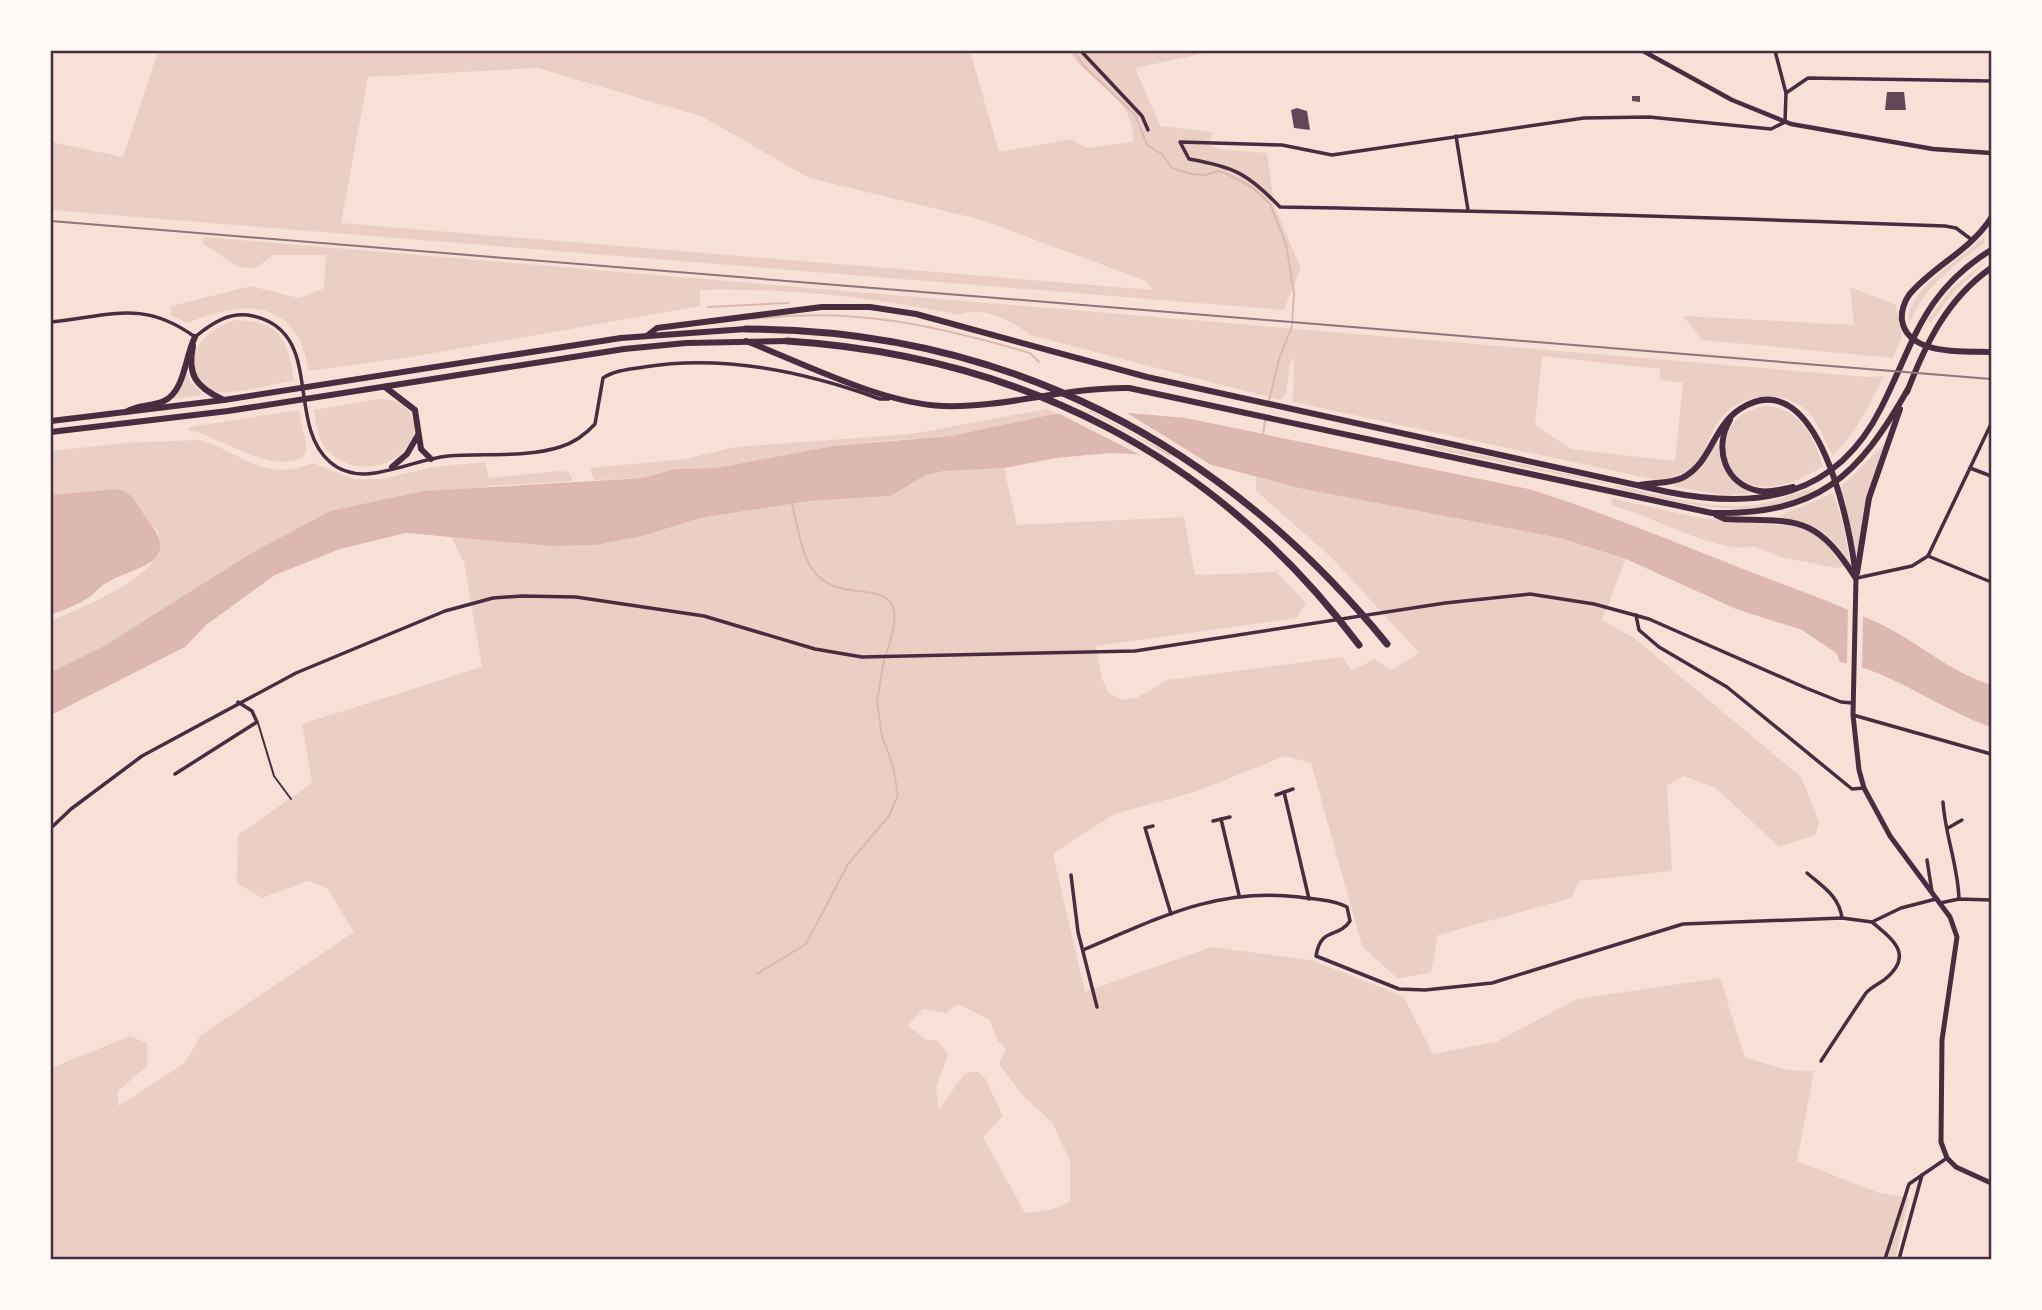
<svg xmlns="http://www.w3.org/2000/svg" width="2042" height="1310" font-family="'Varela Round',sans-serif">
	<rect width="100%" height="100%" fill="#f7e1d7"/>
	<g fill="#ebcfc5" fill-rule="evenodd">
		<path d="M158,51h812l29,101 73,-13 14,9 47,-6c4,-44 -44,-59 -64,-91h146l-80,17 25,58 53,6 -4,12 9,5 49,4 8,55 26,60 -17,42 -1233,-100v-68l72,15zM538,68l165,49 106,61 173,42 164,61 7,9 -812,-67 27,-146z"/>
		<path d="M204,237l1664,140 16,-1c-15,29 -27,56 -51,79 -9,-14 -13,-30 -24,-42 -24,-24 -65,-22 -87,4 -12,13 -14,33 -26,46 -11,12 -24,15 -39,17l-364,-78 1,-45 -4,6 -4,31 -6,6 -250,-65c-16,-14 -48,-30 -70,-20 -90,-18 -167,-27 -260,-25v16l-289,51 -102,14c-3,-10 -5,-23 -10,-32 -25,-45 -73,-31 -112,-16l-16,-8v-9l80,-20 48,12 25,-10 2,-33h-53l-17,13 -18,-1 -36,-24zM1542,356l118,13v11l23,3 -8,78 -104,-12 -36,-24z"/>
		<path d="M1984,237l1,6c-32,21 -61,45 -76,81 -7,-32 54,-66 75,-87z"/>
		<path d="M1991,257l-38,36 -22,29 -3,-1 22,-31z"/>
		<path d="M1850,287l46,18 6,32 -9,21 -191,-18 -19,-24 171,9z"/>
		<path d="M235,320c46,1 53,20 59,60 -20,4 -63,16 -82,11 -10,-3 -14,-10 -17,-20 -6,-27 17,-43 40,-51z"/>
		<path d="M187,372l3,10 14,13 -31,4z"/>
		<path d="M378,399c21,0 30,6 38,26 -7,44 -66,57 -92,21 -7,-10 -8,-23 -10,-36z"/>
		<path d="M1766,406c35,3 47,30 57,60 -104,68 -128,-52 -57,-60z"/>
		<path d="M1047,409l11,5 -107,22 -81,6 -153,26 -43,1 -31,9 -49,2 -4,-12 95,-9 50,-12 177,-13z"/>
		<path d="M299,410l8,40 -5,8c-37,15 -76,-20 -114,-28l1,-3z"/>
		<path d="M199,440c47,14 63,43 114,23l42,16h26l53,-12 51,-5 4,16 71,-7 9,1 4,9 -84,5 -159,25 -77,41 -149,94 -53,26v-51c24,-10 91,-38 103,-62 3,-7 3,-19 4,-27l-40,-43 -67,6v-44l74,-8z"/>
		<path d="M1717,440c7,29 7,37 34,54l-28,1 -51,-9 28,-17z"/>
		<path d="M1887,441l-18,49 -11,71 -18,-73z"/>
		<path d="M1426,443l176,39 3,2 -180,-37z"/>
		<path d="M1004,468l13,57 167,-8 11,58 81,-3 30,31 -9,15 -201,28 6,33 7,14 14,7 15,-3 29,-17 175,-23 10,14 22,-12 17,11 28,-17 -88,-96 -75,-66v-14l47,12 257,49 66,21 -24,61 32,18 167,139 18,45 -4,13 -36,12 -63,-59 -32,-12 -17,10 5,85 -93,10 -8,17 -133,37 -7,37 -33,7 -36,-33 -51,-183 -26,-7 -90,36 -81,22 -61,40 32,138 126,-45 100,13 92,36 30,58 63,-12 81,-43 143,-21 25,80 44,12 25,1 -17,90 82,32 30,5 -14,61h-1844v-191l79,-32 17,7v23l-29,25v15l67,-43 16,-28 153,-103 -27,-44 -19,-7 -46,17 -25,-15 1,-48 74,-52 -10,-59 180,-57 -18,-105 -14,-27 102,11 44,-1 47,-9 57,-18 110,-17 81,-5 36,-21 17,-4zM958,1004l32,16 7,20 9,9 -7,15 23,31 30,27 18,39v41l-20,8 -25,3 -42,-76 20,-21 -18,-38 -8,-7 -12,2 -26,36 -3,-21 12,-34 -10,-13 -13,-2 -17,-14 15,-16 22,4z"/>
		<path d="M1616,485c45,10 92,25 138,20 22,-2 41,-14 62,-17 -42,41 -150,12 -201,0z"/>
		<path d="M1833,493l10,31 7,39c-17,-29 -40,-43 -73,-46z"/>
		<path d="M1611,498l89,20 101,9 19,10 24,29 -8,2 -56,-11 -27,-11c-32,10 -103,-31 -140,-40z"/>
	</g>
	<g fill="#dcb8b0">
		<path d="M1095,410l91,8 343,71c68,21 133,48 199,74 50,20 100,37 148,59 44,20 69,48 115,63v42c-52,-18 -99,-56 -151,-65l-4,-9 -34,-23 -66,-21 -110,-50 -66,-21 -257,-49 -125,-33 -68,-3 -54,5 -52,10 -60,3 -18,4 -35,21 -81,5 -110,17 -57,18 -47,9 -44,1 -146,-13 -66,16 -65,26 -69,50 -21,22 -134,68v-43l53,-26 149,-94 77,-41 94,-20 219,-13 31,-9 43,-1 116,-22 118,-10 99,-21z"/>
		<path d="M118,489c16,4 19,17 29,30 38,47 -16,47 -44,66 -5,3 -8,8 -12,11 -12,8 -27,14 -40,19v-120z"/>
	</g>
	<g fill="#f7e1d7">
		<path d="M1083,408l51,27 41,24 -29,-1 -92,-47z"/>
		<path d="M1085,408h34l102,63 -41,-11z"/>
		<path d="M1848,606l15,6 -1,58 -15,-4z"/>
	</g>
	<g fill="none" stroke-linecap="round" stroke-linejoin="round">
		<g stroke="#dcb8b0" stroke-width="2">
			<path d="M1074,51l10,15 51,49 12,30 15,9 10,14 20,6 13,1 13,-4 9,3 25,13 18,17 16,40 8,49 -2,33 -13,33 -10,42"/>
			<path d="M708,307l80,-4"/>
			<path d="M752,319c101,-12 183,6 278,34l9,9"/>
			<path d="M1263,436l2,-16"/>
			<path d="M792,504c6,21 9,55 25,71 32,34 102,-10 69,79"/>
			<path d="M757,974l49,-30 42,-80 41,-48 9,-21 -5,-29 -11,-30 -5,-34 7,-43"/>
		</g>
	</g>
	<g fill="#644757">
		<path d="M1887,92h17l2,18h-21z"/>
		<path d="M1632,96h8v6l-8,-1z"/>
		<path d="M1297,108l10,3 3,19 -16,-2 -3,-18z"/>
	</g>
	<g fill="none" stroke-linecap="round" stroke-linejoin="round">
		<path stroke="#4a2c40" stroke-width="2" d="M258,723l16,53 17,23"/>
		<g stroke="#4a2c40" stroke-width="3.5">
			<path d="M1081,51l61,65 6,14"/>
			<path d="M1775,51l11,42 -1,29 -14,7 -122,-12 -65,1 -252,37 -50,-10 -102,-3 9,17c46,8 59,15 91,48 222,4 443,11 665,19l11,2 16,12"/>
			<path d="M1786,93l22,-15 183,3"/>
			<path d="M1456,136l12,74"/>
			<path d="M51,322c59,-6 92,-23 144,15 17,-14 35,-26 58,-21 72,16 32,107 77,146 9,8 22,12 35,12 27,-1 55,-15 83,-18 36,-3 77,2 112,-9 13,-4 25,-12 35,-23l8,-46c12,-8 28,-9 41,-11 79,-13 162,5 236,32h9"/>
			<path d="M1970,468l21,8"/>
			<path d="M1928,556l63,26"/>
			<path d="M1857,578l55,-12 16,-10 63,-132"/>
			<path d="M1636,615l3,15 20,17 68,40 125,102 12,-1"/>
			<path d="M1853,715l138,39"/>
			<path d="M175,774l82,-52 -5,-11 -14,-9"/>
			<path d="M1284,792l25,107"/>
			<path d="M1276,795l17,-6"/>
			<path d="M1943,802c2,33 15,63 16,97"/>
			<path d="M1221,819l18,76"/>
			<path d="M1213,821l17,-4"/>
			<path d="M1153,826l-8,2 26,86"/>
			<path d="M51,828l20,-19 71,-53 154,-83 149,-62 48,-13 29,-2 54,1 128,19 111,33 47,8 273,-6 310,-48 85,-9 64,10 55,15 157,69 35,14 12,1"/>
			<path d="M1948,828l14,-8"/>
			<path d="M1927,860l5,32"/>
			<path d="M1807,873c16,14 32,23 35,45"/>
			<path d="M1071,875l7,57 19,75"/>
			<path d="M1940,903l19,-4 32,1"/>
			<path d="M1083,950c74,-31 133,-63 216,-53 16,2 34,3 48,10l3,14c-12,18 -29,5 -34,35l83,33 26,1 67,-7 191,-59 159,-6 30,4 29,-14 35,-9"/>
			<path d="M1821,1061c15,-23 30,-46 45,-68 4,-5 12,-9 18,-13 30,-24 11,-39 -12,-58"/>
			<path d="M1885,1259l24,-75 38,-26"/>
			<path d="M1899,1259l23,-84"/>
		</g>
		<path stroke="#4a2c40" stroke-width="4.5" d="M1643,51l89,49 59,24 142,25 58,4"/>
		<path stroke="#4a2c40" stroke-width="5" d="M1856,578l-3,137 6,55 5,18 26,48 60,81 7,20 -15,103 -1,102 6,16 9,9 35,16"/>
		<g stroke="#4a2c40" stroke-width="6">
			<path d="M1991,218c-21,33 -58,48 -82,77 -5,7 -8,17 -7,25 5,36 63,31 89,32"/>
			<path d="M648,335l9,-7 165,-21h48l46,7 231,63 521,115c90,18 168,6 213,-84 34,-67 41,-115 110,-158"/>
			<path d="M746,341c57,22 137,63 197,65 63,2 123,-19 186,-18l583,125c106,2 146,-36 196,-124"/>
			<path d="M193,346c-6,29 3,41 29,53"/>
			<path d="M385,387l30,23 6,39 10,10"/>
			<path d="M1907,392c19,-49 40,-93 84,-124"/>
			<path d="M126,412c12,-8 25,-5 38,-11 21,-10 21,-45 31,-64"/>
			<path d="M1730,420c-17,28 -5,65 29,71 12,2 23,-2 34,-4"/>
			<path d="M51,421l173,-21 397,-62 125,-9"/>
			<path d="M51,432l177,-21 396,-62 62,-6 101,-2"/>
			<path d="M392,467l15,-13 11,-19"/>
			<path d="M1640,485c14,-3 29,-1 42,-7 30,-15 30,-51 58,-69 79,-51 111,121 116,169"/>
			<path d="M1716,515l9,4c69,3 89,-7 130,58"/>
			<path d="M1857,573l12,-75 31,-89"/>
		</g>
		<g stroke="#4a2c40" stroke-width="7">
			<path d="M746,329c260,0 478,115 641,315"/>
			<path d="M787,341c235,15 430,115 572,304"/>
		</g>
		<path stroke="#8f747c" stroke-width="2" d="M51,221l1940,158"/>
	</g>
	<rect width="2042" height="1310" fill="none" stroke="#fffaf5" stroke-width="105"/>
	<rect x="52" y="52" width="1938" height="1206" fill="none" stroke="#4a2c40" stroke-width="2.5"/>
</svg>
